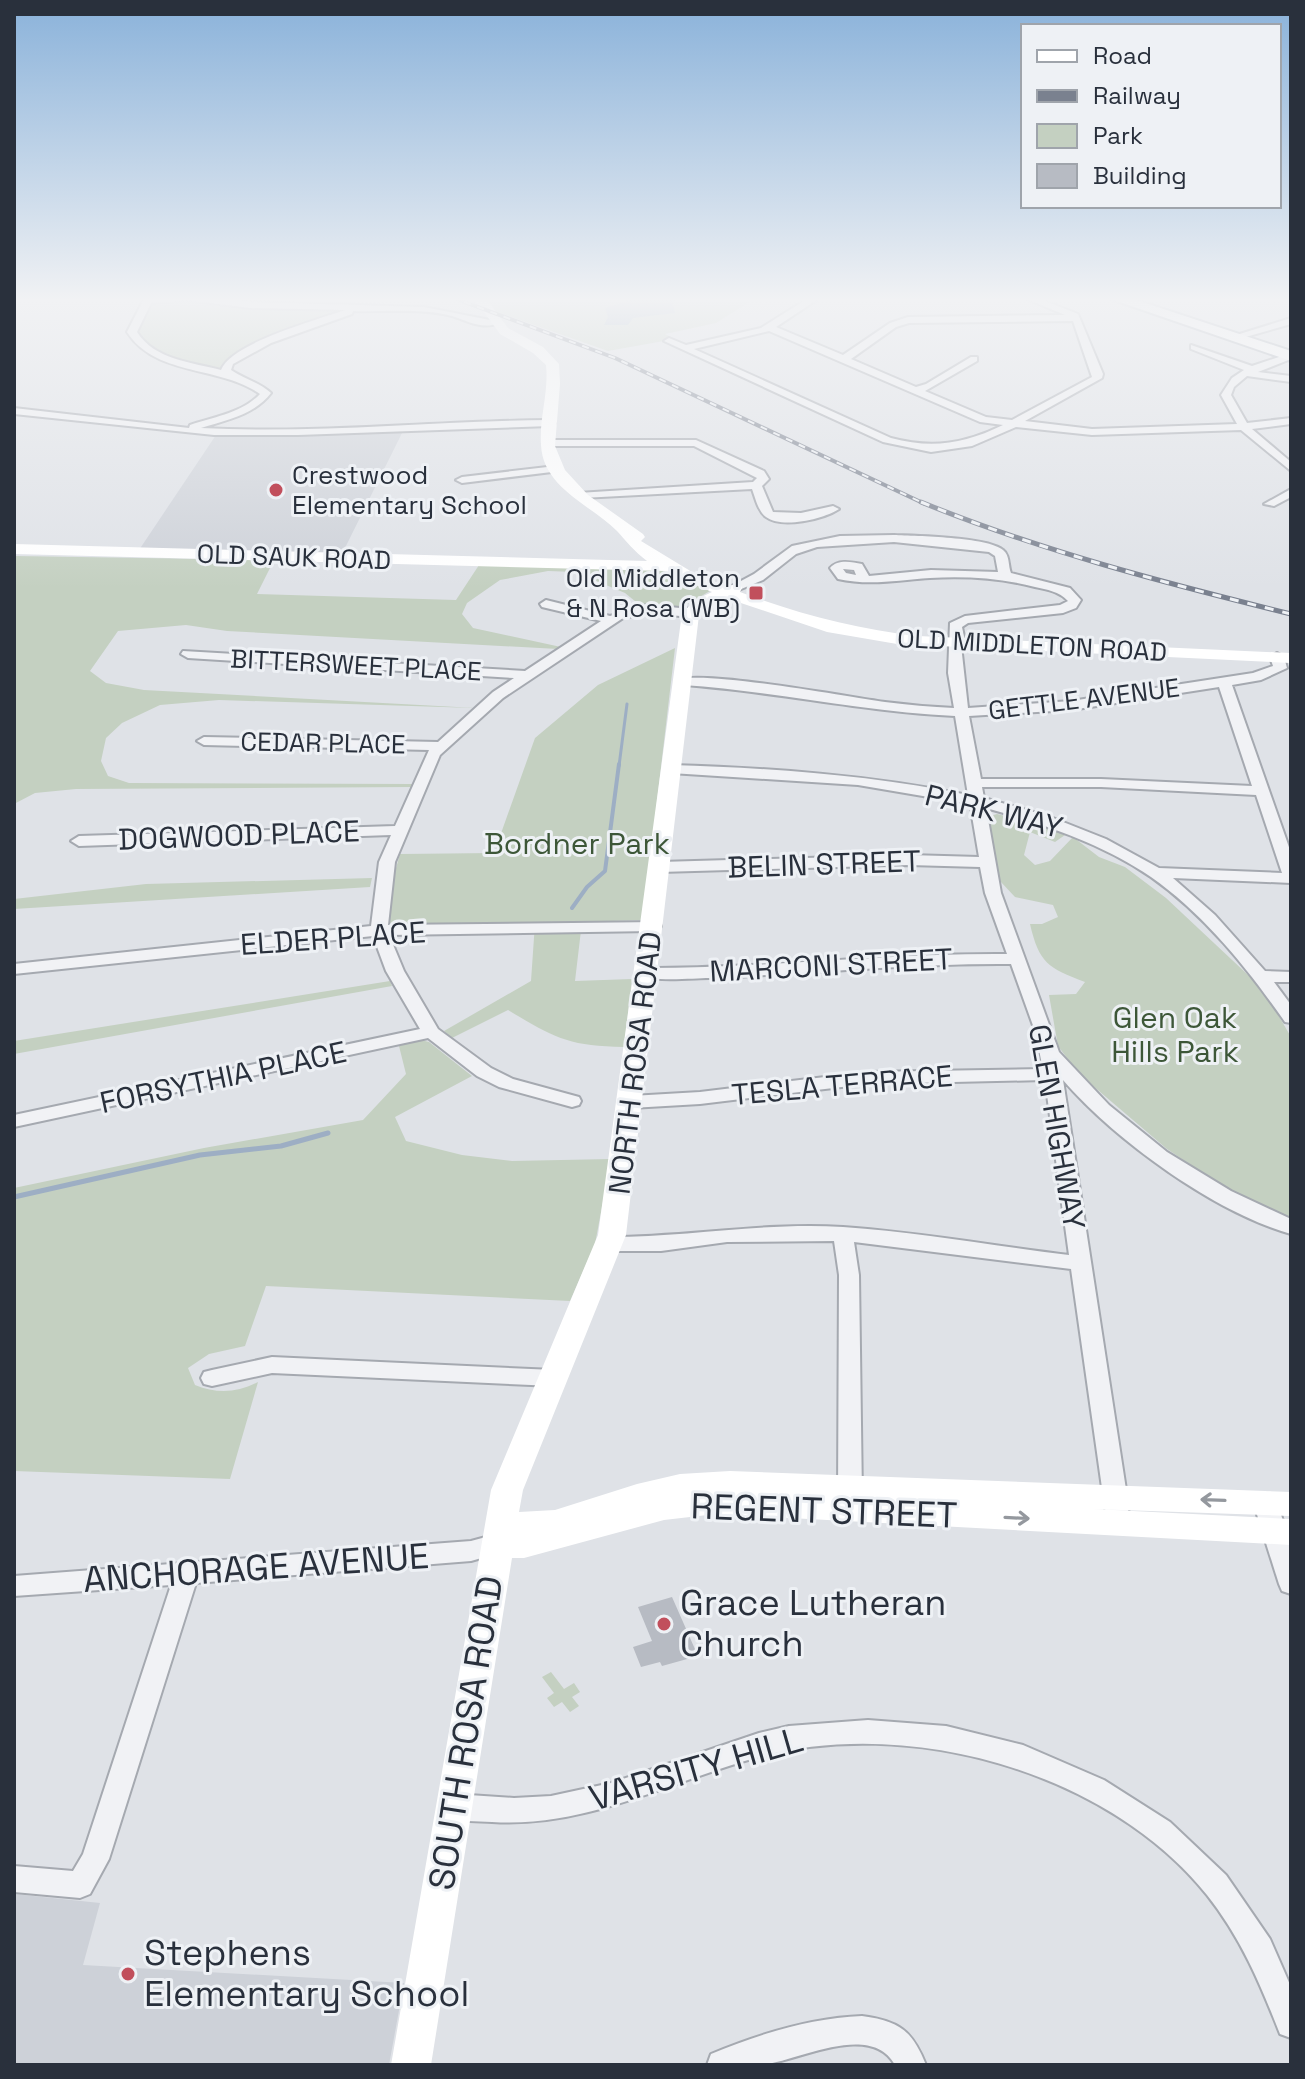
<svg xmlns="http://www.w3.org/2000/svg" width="1305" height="2079" font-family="'Space Grotesk',sans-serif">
	<rect width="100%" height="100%" fill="#dfe2e7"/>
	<g fill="#cdd1d8">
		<path d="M405,427l-65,131 -203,-5 81,-121z"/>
		<path d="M14,1894l86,9 -17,62 321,18 -15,82h-375z"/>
	</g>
	<g fill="#c4d0c1">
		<path d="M486,297h248l14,6 -32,20 -51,11 10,5 -67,12 -116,-41z"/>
		<path d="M184,299l151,13c-25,23 -88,23 -113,54l3,6 -45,-11 -36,-14 -8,-15 15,-30z"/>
		<path d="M14,556l260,4 -17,34 199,6 23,-35 183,4 48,22 -28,16 -41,-1 -16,-13 -50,-21 -27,-1 -48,9 -33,23 -5,11 11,14 88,19 -3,2 -331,-18 -41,-6 -68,6 -28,40 16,12 38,7 331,18 -256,-8 -59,5 -38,18 -16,15 -5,23 7,15 21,7 284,1 -2,3 -335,2 -41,4 -21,11z"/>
		<path d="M675,648l-32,272 -61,2 -7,59 57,-2 -8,68c-56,-1 -69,-9 -116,-37l-56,28 -8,-7 87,-50 4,-58h-147l1,-30 11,-39 94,-1 41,-115 63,-53z"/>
		<path d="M997,814l21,5 2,6h29l16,10 -10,7 -25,-10 -6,23 11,10 15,-4 23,-24 26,20 26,10 41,31 97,91 28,48v182l-52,-22 -72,-48 -88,-75 -21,-28 -9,-51 27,-1 9,-12c-37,-14 -46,-19 -55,-58h12l16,-7 -5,-12 -38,-8 -15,-16 -13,-64z"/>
		<path d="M372,878l-2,9 -356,22v-10l132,-15z"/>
		<path d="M390,981l2,5 -378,68v-13z"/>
		<path d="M417,1039l12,3 43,34 -77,41 11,24 56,14 50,6 99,-2 -16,85 -25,57 -304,-15 -21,60 -36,8 -21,14 7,17c22,9 42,8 63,-3l-28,97 -216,-8v-283l190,-40 159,-28 43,-46 -8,-32z"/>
		<path d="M551,1672l13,17 10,-6 6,9 -8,5 7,9 -9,6 -8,-10 -8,5 -7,-9 7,-5 -12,-16z"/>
	</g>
	<path fill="#9daec4" d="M666,297l10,1 -3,7 2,8 -42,5 -5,7h-24l4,-8 -3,-9 29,-9z"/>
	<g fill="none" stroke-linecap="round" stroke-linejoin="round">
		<path stroke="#9daec4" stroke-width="3" d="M619,766l8,-62"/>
		<path stroke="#9daec4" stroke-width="4" d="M572,908l15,-21 18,-16 14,-107"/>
		<path stroke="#9daec4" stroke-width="5" d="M14,1197l186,-42 81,-9 47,-13"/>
	</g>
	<path fill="#b7bbc3" d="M672,1597l26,59 -36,10 -2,-4 -19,5 -8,-20 19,-6 -14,-34z"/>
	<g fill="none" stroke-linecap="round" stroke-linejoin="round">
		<defs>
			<g id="street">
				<path d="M145,297h66l39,5 174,5 76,15c-16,9 -32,-1 -48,-6 -31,-8 -67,-4 -99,-5l-1,3 -81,29 -38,21 -2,6c13,9 28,12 40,23 -17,22 -44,27 -70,35 116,6 233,-7 349,-8l5,3 -5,3 -252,9h-84l-200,-21v-6l175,20 1,-3c24,-8 52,-12 70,-31 -41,-29 -104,-17 -133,-62zM187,300l63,8 95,2c-28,10 -114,33 -124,60 -30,-8 -66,-10 -84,-38l14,-29z"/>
				<path d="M810,297h11l-45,30 67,28 47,-32 18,-6 157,-2 -43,-18h13l43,17 25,60 -1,4 -77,43 67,8 145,-5 -16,-29 11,-17 12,-8 -53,-21v-4l61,21 39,-13v6l-33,13 33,4v6l-44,-6 -13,11 -3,8 16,28 44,-5v6l-39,5 39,33v9l-50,-41 -149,5 -76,-8 -44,19 -41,6 -48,-10 -219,-101 5,-3 17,7 75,-17zM1073,321l19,56 -80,43 -26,-3 -61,-26 52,-30v-4h-6l-45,27 -10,3 -65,-28 45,-32 13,-4zM769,331l211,91 23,3c-39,19 -71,24 -112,13l-197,-89z"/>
				<path d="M1291,318v6l-56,16 -5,-3z"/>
				<path d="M696,440l68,31 5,8 -7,7 11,26 28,1 32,-7 6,3c-15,10 -57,20 -73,8 -8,-6 -11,-20 -14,-28l-170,9 -6,-3 2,-2 175,-11 4,-4 -63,-32h-146l-5,-3 5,-3z"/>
				<path d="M556,466l6,3 -2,2 -98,12 -6,-3 6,-3z"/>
				<path d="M1291,489v8l-17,9 -10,-2z"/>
				<path d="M894,535c22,1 94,2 109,15 7,5 5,16 8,23l59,15 11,12 -5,8 -13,5 -95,10 -6,4 3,15 -4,3 7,63 103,-7 182,-28 20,-7 -3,-9 7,-4 7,4 3,11 -26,12 -29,5 59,168v30l-118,-5 42,37 50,56 26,1v10h-17l17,23v18l-6,-1c-37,-53 -81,-108 -134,-145 -50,-34 -108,-53 -165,-69l15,85 58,159 50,53 58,47 64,39 60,28v15c-77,-22 -176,-94 -228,-154l66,429 -4,7 -8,2 -8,-2 -4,-7 -34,-240 -217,-27 5,33 3,223 -4,7 -8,2 -8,-2 -4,-7 1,-223 -5,-34 -107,1 -66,9h-51l-7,-2 -3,-5 3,-5 7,-2c78,0 155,-15 233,-10 75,5 151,19 226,28l-24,-175 -178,4 -167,20 -69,4 -9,-6 9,-6 69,-4 167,-20 176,-3 -8,-38 -24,-67c-101,-1 -201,10 -302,14 -16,0 -61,5 -72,-5l9,-5c121,0 240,-15 361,-14l-22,-61 -5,-26 -71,-2 -249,7 -8,-5 8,-5 249,-7 70,2 -9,-53 -112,-19 -187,-12 -7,-4 7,-4c100,3 199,10 297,30l-13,-79c-91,-4 -181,-25 -272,-31l-7,-4c17,-13 178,17 209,21 23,3 46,5 69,6l-6,-35 2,-50 15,-7 95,-11 8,-4c-9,-10 -21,-11 -33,-14 -34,-9 -70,-11 -105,-9 -32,2 -60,8 -92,1l-8,-11c8,-9 21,-6 32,-4l7,12 62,-6 67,2 -3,-16 -6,-4 -95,-10 -77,5 -21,7 -33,26 -29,12 -6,-4 26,-14 38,-28 48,-10zM843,569l11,1 2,5 -10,-2zM1219,687l33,99 -151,-7h-120l-12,-63 102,-6zM982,787h119l155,8 26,78 -123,-5 -53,-29 -58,-23 -64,-18z"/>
				<path d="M546,600l64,16 37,-11 44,4 6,4 -6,4 -44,-4 -24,5 -120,80 -63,57 -45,107 -7,63 271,-3 2,4 -2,4 -6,1 -264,4 15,36 34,58 53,39 22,11 66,18 2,4 -2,4 -7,2 -73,-20 -22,-11 -49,-38 -414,89v-12l406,-86 -34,-58 -13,-35 -359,38v-10l357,-38 8,-64 12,-27 -312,11 -8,-5 8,-5 316,-10 34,-76 -225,-5 -7,-4 7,-4 234,5 55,-50 21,-14 -326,-20 -7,-4 2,-3 342,20 76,-50 -59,-14 -2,-3z"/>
				<path d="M272,1357l282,13 8,2 3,6 -3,6 -8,2 -282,-13 -60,13 -8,-2 -3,-6 3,-6 8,-2z"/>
				<path d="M1265,1493l8,2 4,7 14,44v48l-9,-3 -3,-7 -26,-82 4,-7z"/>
				<path d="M497,1534l9,3 3,7 -3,7 -35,10 -275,22 -87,276 -19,35 -10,4 -66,-6v-26l59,5 10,-17 88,-269 -157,11v-20l457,-35z"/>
				<path d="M868,1720l78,6 77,19 81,35 66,42 56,53 44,64 21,48v51l-11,-4c-20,-51 -39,-96 -73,-139 -99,-124 -301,-180 -452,-137 -89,25 -169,70 -263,64 -16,-1 -33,0 -48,-6l-4,-9 4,-9 10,-4 60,4 37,-2 60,-13 148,-50 30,-7z"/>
				<path d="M862,2016c37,5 50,14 64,49h-31c-24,-44 -97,-4 -133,0 -18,2 -37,0 -55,0l4,-11c48,-20 99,-36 151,-38z"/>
			</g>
			<path id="primary" d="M1105,297h22l164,54v10z"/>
		</defs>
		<use href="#street" stroke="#a5a9b0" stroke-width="4"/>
		<use href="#primary" stroke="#9fa6b1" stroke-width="4"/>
		<use href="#street" fill="#f1f2f5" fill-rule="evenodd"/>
		<path fill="#fff" fill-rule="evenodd" d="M473,297h12l23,31 35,19 16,17 1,20 -5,62 10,24 23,25 55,39 2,3 -4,4 51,31 33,14 15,-2 2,4 -2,4c58,22 116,37 178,44l373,17v10l-394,-19 -70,-12 -101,-34 -27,17 -73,620 -103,255 -4,22 36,-2 82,-26 43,-10 50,-3 561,21v24l-198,-7 198,10v26l-575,-31 -52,6 -140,38h-12l-81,507h-40l100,-575 107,-255 84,-622 13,-13 17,-8 -47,-21 -651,-17v-10l633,17c-13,-10 -20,-19 -30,-30 -26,-26 -74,-43 -76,-86 -2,-27 8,-53 5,-80l-13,-12 -33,-19z"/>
		<use href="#primary" fill="#fff" fill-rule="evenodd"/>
		<defs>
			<path id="rail-far1" d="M451,297l164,61 310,146"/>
			<path id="rail" d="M921,502c120,49 244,81 370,112"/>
		</defs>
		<use href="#rail-far1" stroke="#7a818f" stroke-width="4"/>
		<use href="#rail" stroke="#7a818f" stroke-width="5"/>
		<use href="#rail-far1" stroke="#eef1f5" stroke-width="2" stroke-dasharray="7" stroke-linecap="butt"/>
		<use href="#rail" stroke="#eef1f5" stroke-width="3" stroke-dasharray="9" stroke-linecap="butt"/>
	</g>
	<defs><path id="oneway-shaft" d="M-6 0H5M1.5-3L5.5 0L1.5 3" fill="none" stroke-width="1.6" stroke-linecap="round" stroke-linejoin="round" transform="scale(2)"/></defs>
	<g stroke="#94989e">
		<use href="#oneway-shaft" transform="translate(1213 1500) rotate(-178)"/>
		<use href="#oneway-shaft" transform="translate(1017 1518) rotate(3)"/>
	</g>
	<linearGradient id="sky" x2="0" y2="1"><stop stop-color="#8ab2da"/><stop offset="0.51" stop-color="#f1f2f4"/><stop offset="1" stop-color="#f1f2f4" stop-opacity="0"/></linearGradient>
	<rect width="1305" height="588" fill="url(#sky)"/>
	<g fill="#c14f5c" stroke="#eef1f5" stroke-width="3">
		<circle cx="276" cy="490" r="8"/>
		<rect x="748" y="585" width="16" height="16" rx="4"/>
		<circle cx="664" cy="1624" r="8"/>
		<circle cx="128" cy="1974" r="8"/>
	</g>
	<g text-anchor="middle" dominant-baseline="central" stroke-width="6" stroke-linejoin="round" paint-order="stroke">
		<g font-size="26" fill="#29303c" stroke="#eef1f5" text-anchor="start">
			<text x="292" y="475">Crestwood<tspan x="292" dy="30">Elementary School</tspan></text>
			<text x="740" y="578" text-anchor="end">Old Middleton<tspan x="740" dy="30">&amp; N Rosa (WB)</tspan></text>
		</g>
		<g font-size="26" fill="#29303c" stroke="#eef1f5">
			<text transform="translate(294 557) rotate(2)">OLD SAUK ROAD</text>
			<text transform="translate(1032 645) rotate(3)">OLD MIDDLETON ROAD</text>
			<text transform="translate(356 665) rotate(3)">BITTERSWEET PLACE</text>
			<text transform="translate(1084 699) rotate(-7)">GETTLE AVENUE</text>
			<text transform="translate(323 743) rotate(1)">CEDAR PLACE</text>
		</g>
		<g font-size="30" fill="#29303c" stroke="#eef1f5">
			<text transform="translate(994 811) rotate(14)">PARK WAY</text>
			<text transform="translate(239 835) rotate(-2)">DOGWOOD PLACE</text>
			<text transform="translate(824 864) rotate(-2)">BELIN STREET</text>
			<text transform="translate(333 938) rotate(-4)">ELDER PLACE</text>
			<text transform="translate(831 965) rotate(-3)">MARCONI STREET</text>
			<text transform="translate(635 1063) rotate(-83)">NORTH ROSA ROAD</text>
			<text transform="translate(223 1077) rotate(-12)">FORSYTHIA PLACE</text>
			<text transform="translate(842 1085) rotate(-5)">TESLA TERRACE</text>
			<text transform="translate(1057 1127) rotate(80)">GLEN HIGHWAY</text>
		</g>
		<g font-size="30" fill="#3d5738" stroke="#eef1f5">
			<text x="577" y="843">Bordner Park</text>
			<text x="1175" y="1017">Glen Oak<tspan x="1175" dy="34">Hills Park</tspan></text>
		</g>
		<g font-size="36" fill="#29303c" stroke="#eef1f5">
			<text transform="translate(824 1511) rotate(2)">REGENT STREET</text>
			<text transform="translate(256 1568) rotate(-4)">ANCHORAGE AVENUE</text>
			<text transform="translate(466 1733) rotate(-81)">SOUTH ROSA ROAD</text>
			<text transform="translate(696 1769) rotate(-16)">VARSITY HILL</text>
		</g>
		<g font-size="36" fill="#29303c" stroke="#eef1f5" text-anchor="start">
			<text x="680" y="1603">Grace Lutheran<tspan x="680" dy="41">Church</tspan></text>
			<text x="144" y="1953">Stephens<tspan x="144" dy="41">Elementary School</tspan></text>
		</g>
	</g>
	<rect width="1305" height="2079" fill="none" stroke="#29303c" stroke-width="32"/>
	<rect x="1021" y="24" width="260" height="184" fill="#eef1f5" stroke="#9fa4ab" stroke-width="2"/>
	<rect x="1037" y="50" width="40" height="12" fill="#ffffff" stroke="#9fa4ab" stroke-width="2"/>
	<text x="1093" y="64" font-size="24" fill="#29303c">Road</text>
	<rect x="1037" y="90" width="40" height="12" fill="#7a818f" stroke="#9fa4ab" stroke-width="2"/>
	<text x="1093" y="104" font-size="24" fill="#29303c">Railway</text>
	<rect x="1037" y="124" width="40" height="24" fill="#c4d0c1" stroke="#9fa4ab" stroke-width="2"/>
	<text x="1093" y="144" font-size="24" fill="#29303c">Park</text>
	<rect x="1037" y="164" width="40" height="24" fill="#b7bbc3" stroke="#9fa4ab" stroke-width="2"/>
	<text x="1093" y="184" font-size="24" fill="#29303c">Building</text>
</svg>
